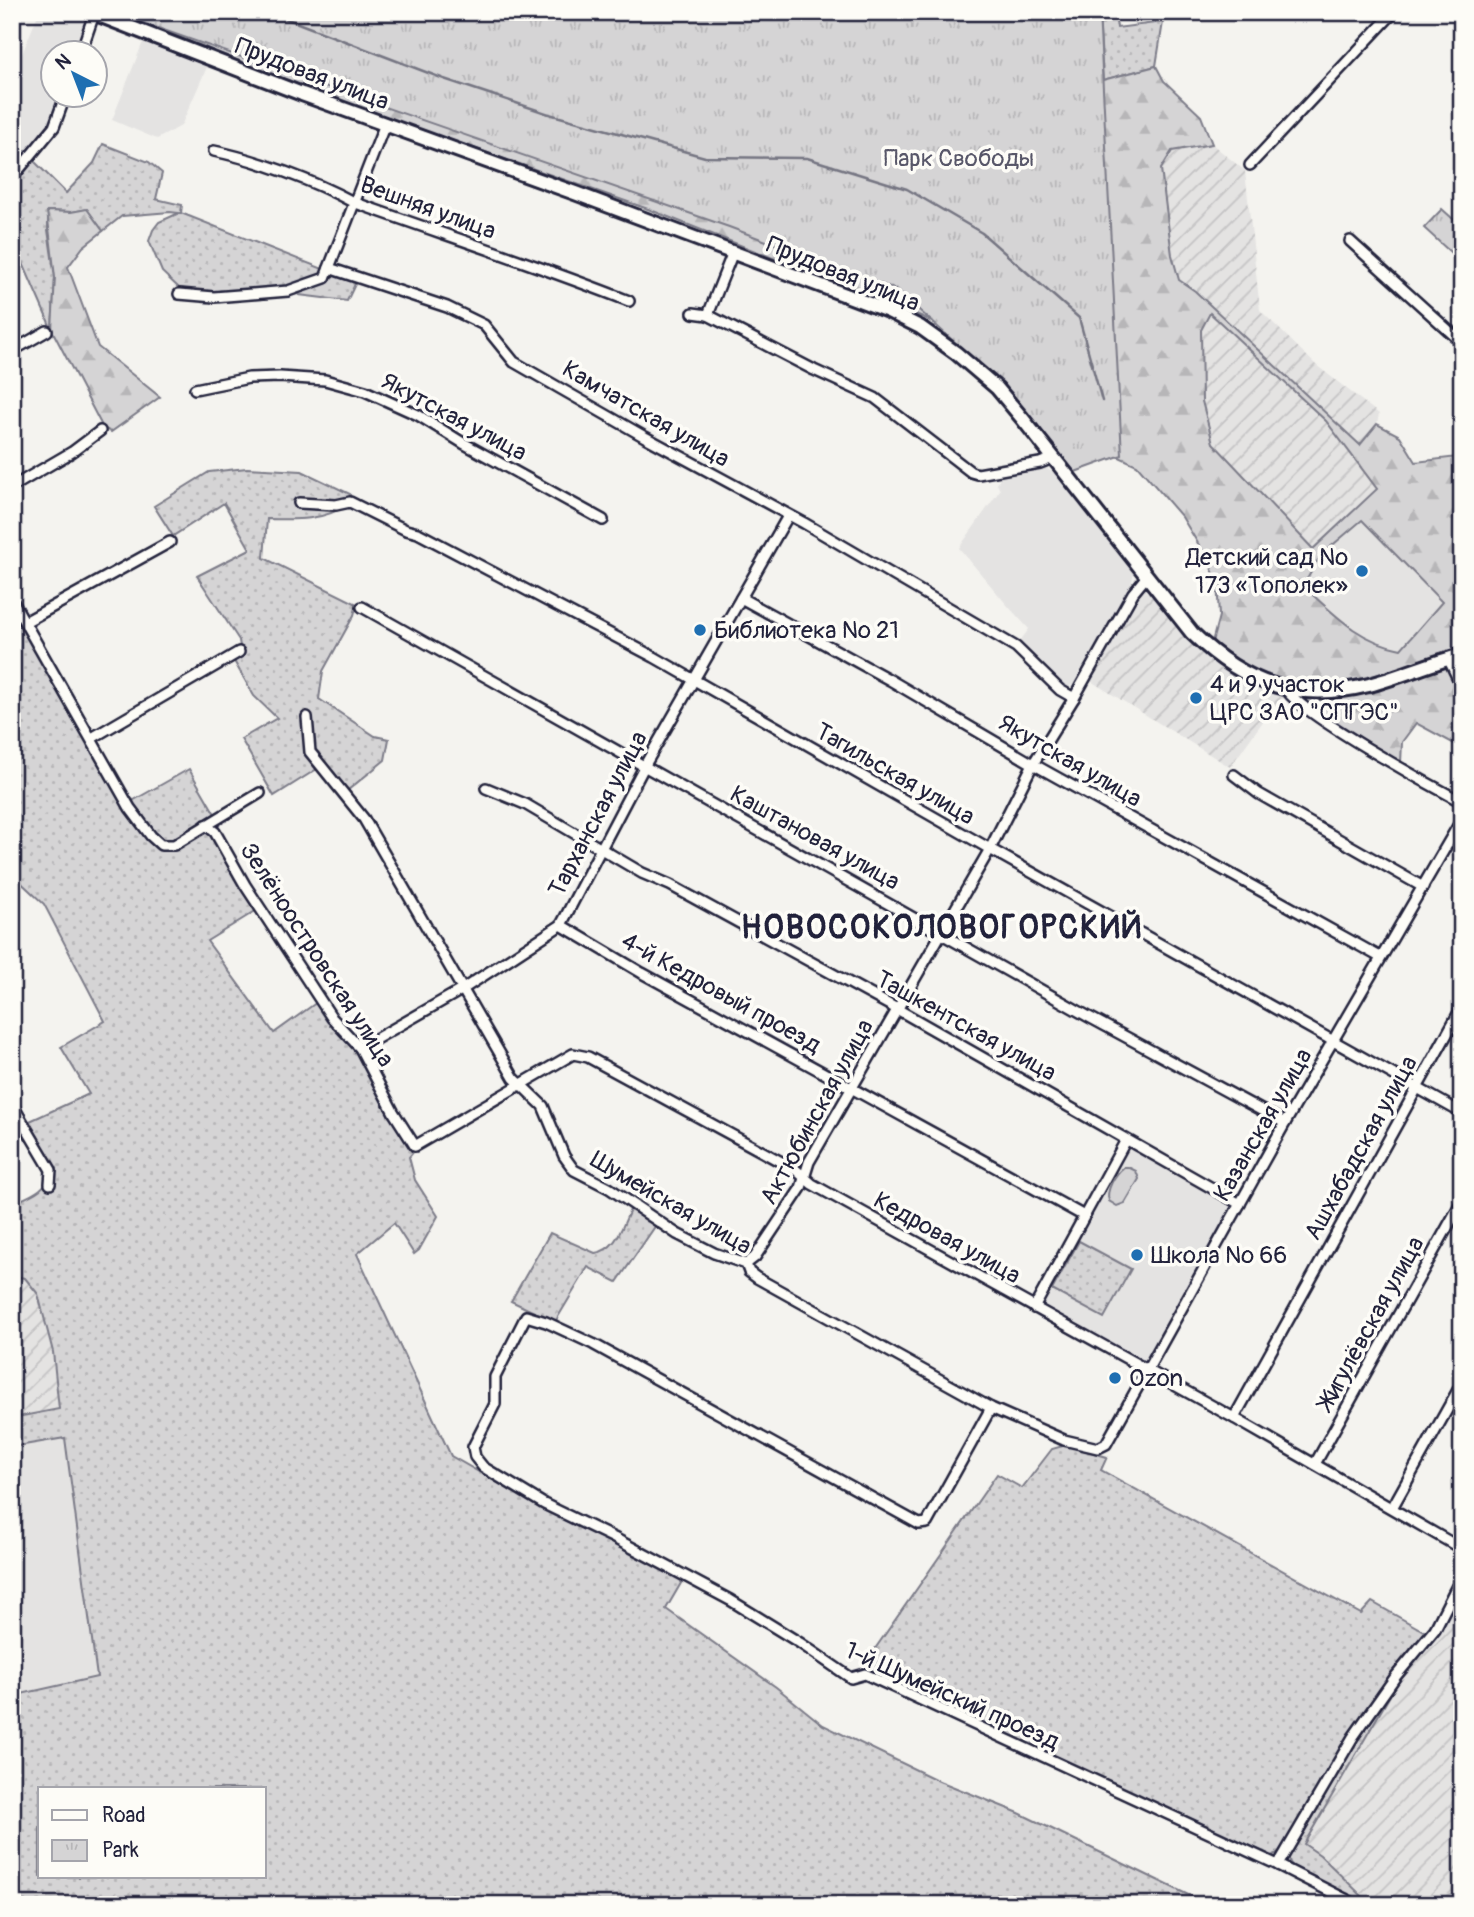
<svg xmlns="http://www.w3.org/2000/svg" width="1474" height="1917" font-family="Pangolin,sans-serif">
	<defs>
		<pattern id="industrial-furrows" width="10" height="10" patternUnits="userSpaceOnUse" patternTransform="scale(1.75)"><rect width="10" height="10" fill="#e4e3e2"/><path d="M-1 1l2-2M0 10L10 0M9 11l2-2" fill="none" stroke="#c3c2c3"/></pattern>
		<pattern id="grass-dots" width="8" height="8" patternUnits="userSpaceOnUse" patternTransform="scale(1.75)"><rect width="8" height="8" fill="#d5d4d5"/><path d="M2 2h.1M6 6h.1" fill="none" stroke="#b7b6b8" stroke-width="1.8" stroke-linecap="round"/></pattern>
		<pattern id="forest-firs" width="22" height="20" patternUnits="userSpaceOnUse" patternTransform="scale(1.75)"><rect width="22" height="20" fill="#d5d4d5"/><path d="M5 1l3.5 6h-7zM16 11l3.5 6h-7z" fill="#b7b6b8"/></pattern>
		<pattern id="park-tufts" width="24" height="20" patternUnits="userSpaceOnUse" patternTransform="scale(1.75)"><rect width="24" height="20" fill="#d5d4d5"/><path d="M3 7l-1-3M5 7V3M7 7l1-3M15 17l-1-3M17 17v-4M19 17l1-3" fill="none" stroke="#b7b6b8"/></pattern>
	</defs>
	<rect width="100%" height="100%" fill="#f4f3ef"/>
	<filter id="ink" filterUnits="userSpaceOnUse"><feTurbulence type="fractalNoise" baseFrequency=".0143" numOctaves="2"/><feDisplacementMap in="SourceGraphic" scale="14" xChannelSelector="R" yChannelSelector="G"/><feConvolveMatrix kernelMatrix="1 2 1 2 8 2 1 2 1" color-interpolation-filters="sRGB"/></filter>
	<g filter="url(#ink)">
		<g fill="#e4e3e2">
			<path d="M39,12h32l8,4 6,7 -9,29h-24v42l9,1 -10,30 -27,32 -12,-11v-67z"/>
			<path d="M143,42l64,25 -26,59 -24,13 -45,-19z"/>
			<path d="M1044,467l18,11 67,83 5,9 -2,12 -58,102 -7,4 -6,-1 -44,-42 12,-16 -21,-23 -49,-58 41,-58 -3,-6 7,-13z"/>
			<path d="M1362,520l81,82 -42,47 -21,-4 -29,-16 -48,-43 18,-31z"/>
			<path d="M1135,1150l92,50 6,10 -84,148 -6,1 -7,-1 -90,-49 -4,-9 84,-149z"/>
			<path d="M65,1437l32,241 -85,18v-249z"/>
		</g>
		<g fill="url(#industrial-furrows)">
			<path d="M1212,144l33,27 15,139 56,55 63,49 -2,10 -16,21 -166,-154 -16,-11 -7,-25 -11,-86 10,-18z"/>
			<path d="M1210,313l116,108 51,68 -64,61 -100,-107 -11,-42 -1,-72z"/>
			<path d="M1145,591l7,3 35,43 24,22 27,17 46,22 -15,15 -39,54 -141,-87 49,-85z"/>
			<path d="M12,1276l13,2 13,16 15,58 6,57 -47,9z"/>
			<path d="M1462,1591v314h-88l-54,-50 -16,-11 92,-159 41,-51z"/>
		</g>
		<g fill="url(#grass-dots)" stroke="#7c7b88" stroke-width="2" fill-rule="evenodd">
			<path d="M1099,12h16l2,16 46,-6 -7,44 -53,14z"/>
			<path d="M103,144l46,18 13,11 -6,26 26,6 -1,8 175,69 -9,19 -48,-6 -8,-8 -76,7 -36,-6 -17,-16 -13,-31 4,-11 6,-8 20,-9 -9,-1 -48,4 -19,15 -16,-22 -15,3 -24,-1v19l7,47 -3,53 -40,-92v-54l21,-24 33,33 28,-30z"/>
			<path d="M247,468l55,3 48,23 -2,10c-23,17 -53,16 -81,15l-3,39 93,46 -3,11 -31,56 -4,28 56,37 14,3 -4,21 -37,30 -11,4 -20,-25 -43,27 -33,-57 36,-21 -23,-22 -20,-35 7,-8 -2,-13 -42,-64 53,-27 -26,-46 -51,33 -19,-30 55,-34z"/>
			<path d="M12,606l108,191 14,3 55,-31 26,45 4,14 43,79 -55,34 67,92 46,-33 37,43 58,107 -6,7 6,23 23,36 -19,34 -5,4 -20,-31 -37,31 94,202 91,52 72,32 51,31 19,7 -18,31 110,78 47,38 116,56 80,32 190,92h-1197v-209l85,-19 -32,-239 -53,9v-29l47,-9 -6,-57 -15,-58 -13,-16 -13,-2 3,-4 -3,-68c14,-7 38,-14 37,-32l-28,-47 68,-31 -28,-47 44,-26 -61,-117 -29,-27 -3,1zM40,1789h224v88h-224z"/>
			<path d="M631,1208l25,17 -39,57 -29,-15 -33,55 -44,-21 39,-68 45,20c22,-3 27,-27 36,-45z"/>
			<path d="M1079,1241l52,28 -27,49 -52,-28z"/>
			<path d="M1066,1445l41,12 -6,13 260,144 11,-12 55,31 -78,102 -67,115 -10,6 -14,-2 -395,-188 134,-192 25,14 30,-39z"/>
			<path d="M1396,1685l-92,159 16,11 43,42 -7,3 -61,-31 -5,-6 -2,-7 69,-118z"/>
		</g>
		<g fill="url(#forest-firs)" stroke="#7c7b88" stroke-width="2" fill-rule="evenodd">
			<path d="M116,12l987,68 53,-14 8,15 37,35 11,28 -40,7 -11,18 11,86 7,25 16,11 165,154 17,-21 23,12 16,26 41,-5 5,42v151l-94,31 -30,5 -34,1 -46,-11 -47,-30 8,-30 -2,-36 -12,-25 -23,-38 -45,-52 -29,-13 -101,-85 -84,-50 -275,-108 -311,-109zM1210,313l116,108 51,68 -64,60 -100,-106 -11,-42 -1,-71zM1362,520l80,82 -41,47c-43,-8 -67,-35 -98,-63l18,-31z"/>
			<path d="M87,209l16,22 -20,16 -15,20 30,80 62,50 -49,35 -8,-4 -51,-98 3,-53 -8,-66 24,1z"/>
			<path d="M1442,666c25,7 20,62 20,82l-46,-25 -14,19 -1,21 -107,-68z"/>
		</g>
		<g fill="url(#park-tufts)" stroke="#7c7b88" stroke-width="2">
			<path d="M112,12h987l23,443 -47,17 -73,-87 -105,-95 -168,-63z"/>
			<path d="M1442,209l20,18 -1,35 -37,-34z"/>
		</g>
		<path fill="#d5d4d5" stroke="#7c7b88" stroke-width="2" d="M1124,1167h4l8,4 3,8 -14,24 -8,3 -8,-5c-4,-10 6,-27 15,-34z"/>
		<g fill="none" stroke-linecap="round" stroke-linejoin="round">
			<path stroke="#757582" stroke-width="2.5" d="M269,12l175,67 105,35 156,43 102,1 100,31 75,44 97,85 23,83"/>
			<defs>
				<g id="street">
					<path d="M81,52l13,-38"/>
					<path d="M214,151c44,9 100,30 139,51 92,33 185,63 276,99"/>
					<path d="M1250,165l144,-153"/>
					<path d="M12,178l42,-51 12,-33"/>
					<path d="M1350,241l108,98 4,14"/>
					<path d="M329,268l118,39 37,18 30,37 131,75 159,86 212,124 44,43 14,8"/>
					<path d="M179,294l35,3 74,-6 37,-13 60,-154"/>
					<path d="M693,313l15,2 106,55 61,28 96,74 7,2 62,-11 13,-5"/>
					<path d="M708,315l25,-63"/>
					<path d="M12,351l35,-20"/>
					<path d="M195,389l54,-11 31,-1 45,3 40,11 53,24 45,28 140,77"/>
					<path d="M12,487l60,-35 28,-21"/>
					<path d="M299,503l37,2 14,-3 56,28 12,3 236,124 336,192 472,264"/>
					<path d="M741,598l149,82 143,84 347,193"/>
					<path d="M12,600l118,208 21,28 10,9h13l86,-52"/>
					<path d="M362,607l727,410 196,106"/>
					<path d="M25,622l145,-80"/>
					<path d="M1448,658l14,29"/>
					<path d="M1286,689c13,24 144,96 176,113"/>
					<path d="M307,717l3,35 54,67 150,259 29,28 21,50 10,14 35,18 68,46 37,19 32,11 3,8 8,6 234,130 73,32 34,8 8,-4 179,-321 177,-304"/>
					<path d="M92,738l147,-86"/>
					<path d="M1234,775l25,19 164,93"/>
					<path d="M486,788l39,16 117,69 28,12 227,124 343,195"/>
					<path d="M206,825l9,7 30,53 87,133 28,30 34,65 21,33 158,-92 15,3 208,113 16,14 422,234 228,131"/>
					<path d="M12,871h1"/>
					<path d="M561,925l81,48 442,243"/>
					<path d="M360,1048l103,-59 98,-64 84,-160 143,-249"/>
					<path d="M12,1104l39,66 -1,14"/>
					<path d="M746,1264l9,-7 46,-69 8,-26 181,-313 43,-85 41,-66 59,-105 14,-17"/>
					<path d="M1034,1308l92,-168"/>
					<path d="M991,1408l-64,115 -8,1 -326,-180 -47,-22 -20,-6 -31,61v27l-22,43 2,10 8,10 61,37 70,34 116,62 70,43 51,35 14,-4 413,191 79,40"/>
					<path d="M1234,1418l228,-411"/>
					<path d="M1315,1464l147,-263"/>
					<path d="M1392,1508l70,-125"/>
					<path d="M1278,1865l75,-128 43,-61 39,-47 27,-53"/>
				</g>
				<path id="secondary" d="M91,12l211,82 273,99 313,118 32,16 36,26 41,35 25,30 170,215c53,51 104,70 177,52 31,-8 61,-22 93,-30"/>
			</defs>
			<use href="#street" stroke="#22223b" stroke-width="14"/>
			<use href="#secondary" stroke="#22223b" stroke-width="18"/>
			<use href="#street" stroke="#fdfcf7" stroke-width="9"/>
			<use href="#secondary" stroke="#fdfcf7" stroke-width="12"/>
		</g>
	</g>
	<g fill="#1f6fb2" stroke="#fdfcf7" stroke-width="2.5">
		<circle cx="1362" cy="571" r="7"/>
		<circle cx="700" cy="630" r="7"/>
		<circle cx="1196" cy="698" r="7"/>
		<circle cx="1137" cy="1255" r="7"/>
		<circle cx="1115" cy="1378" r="7"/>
	</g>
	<g text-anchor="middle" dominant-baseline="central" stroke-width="7" stroke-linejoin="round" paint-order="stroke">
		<g font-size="24" fill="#22223b" stroke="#fdfcf7">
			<text transform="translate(312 74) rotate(21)">Прудовая улица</text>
			<text transform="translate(428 208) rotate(20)">Вешняя улица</text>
			<text transform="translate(843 274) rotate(22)">Прудовая улица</text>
			<text transform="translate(646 414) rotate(30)">Камчатская улица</text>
			<text transform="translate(454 417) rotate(28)">Якутская улица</text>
			<text transform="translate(1070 761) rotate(30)">Якутская улица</text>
			<text transform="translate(895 774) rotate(30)">Тагильская улица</text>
			<text transform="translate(598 814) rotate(-62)">Тарханская улица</text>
			<text transform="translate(815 838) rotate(29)">Каштановая улица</text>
			<text transform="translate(317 955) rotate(57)">Зелёноостровская улица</text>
			<text transform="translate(721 993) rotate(29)">4-й Кедровый проезд</text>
			<text transform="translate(966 1026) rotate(29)">Ташкентская улица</text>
			<text transform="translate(817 1112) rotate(-61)">Актюбинская улица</text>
			<text transform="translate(1263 1125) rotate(-60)">Казанская улица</text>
			<text transform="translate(1361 1148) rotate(-61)">Ашхабадская улица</text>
			<text transform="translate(671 1203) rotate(30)">Шумейская улица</text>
			<text transform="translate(947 1238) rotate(29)">Кедровая улица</text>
			<text transform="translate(1371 1323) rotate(-61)">Жигулёвская улица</text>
			<text transform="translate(952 1696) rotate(24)">1-й Шумейский проезд</text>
		</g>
		<g font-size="24" fill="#585769" stroke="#fdfcf7">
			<text x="959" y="158">Парк Свободы</text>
		</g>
		<g font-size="24" fill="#22223b" stroke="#fdfcf7" text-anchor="start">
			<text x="1348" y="557" text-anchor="end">Детский сад №<tspan x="1348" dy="28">173 «Тополек»</tspan></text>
			<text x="714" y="630">Библиотека № 21</text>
			<text x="1210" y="684">4 и 9 участок<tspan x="1210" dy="28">ЦРС ЗАО "СПГЭС"</tspan></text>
			<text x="1151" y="1255">Школа № 66</text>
			<text x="1129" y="1378">Ozon</text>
		</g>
		<g font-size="32" font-weight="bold" letter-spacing="2" fill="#22223b" stroke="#fdfcf7">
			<text x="942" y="928">НОВОСОКОЛОВОГОРСКИЙ</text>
		</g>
	</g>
	<rect width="1474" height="1917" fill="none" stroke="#fdfcf7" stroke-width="42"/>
	<rect x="21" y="21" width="1432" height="1875" fill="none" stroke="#22223b" stroke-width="2.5" filter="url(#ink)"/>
	<rect x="38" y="1787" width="228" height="91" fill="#fdfcf7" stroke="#a5a5ac" stroke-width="2"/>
	<rect x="52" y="1810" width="35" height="10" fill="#fdfcf7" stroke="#a5a5ac" stroke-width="2"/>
	<text x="102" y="1822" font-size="21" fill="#22223b">Road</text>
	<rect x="52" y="1840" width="35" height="21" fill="url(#park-tufts)" stroke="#a5a5ac" stroke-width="2"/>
	<text x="102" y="1857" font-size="21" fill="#22223b">Park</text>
	<g transform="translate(74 74) rotate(318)"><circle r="33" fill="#fdfcf7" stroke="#a5a5ac" stroke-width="2"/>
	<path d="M0-5L12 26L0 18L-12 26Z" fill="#1f6fb2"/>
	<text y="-10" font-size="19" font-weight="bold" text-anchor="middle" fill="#22223b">N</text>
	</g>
</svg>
